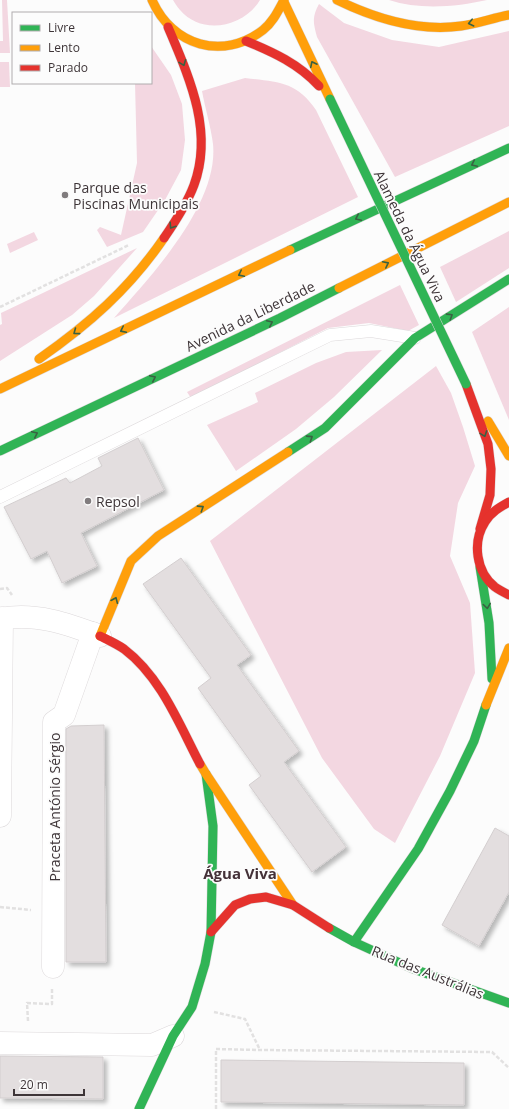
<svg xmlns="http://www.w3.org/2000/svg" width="509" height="1109" font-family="'Open Sans',sans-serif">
	<defs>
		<filter id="shadow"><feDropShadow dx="3.5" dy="3.5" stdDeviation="2" flood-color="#0004"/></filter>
	</defs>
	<rect width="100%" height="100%" fill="#fcfcfc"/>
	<g fill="#f3d7e1">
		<path d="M2,0h5l3,53h-10v-12h3z"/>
		<path d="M173,0h87c-16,27 -58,36 -80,10 -3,-3 -5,-7 -7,-10z"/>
		<path d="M389,0h98c-31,7 -68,10 -98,0z"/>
		<path d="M319,4l25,19 48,17 47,7 70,-16v95l-114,51 -78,-140c-4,-15 -5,-20 2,-33z"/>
		<path d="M151,46l20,29 11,29 3,36 -4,30 -16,30 -22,32 -36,15 -10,-17 3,-3 21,8 16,-72 -2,-80h16z"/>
		<path d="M0,62h9l1,25h-10z"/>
		<path d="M245,78c33,4 51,3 71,32l42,87 -244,121c37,-42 105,-114 99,-174 -2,-17 -8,-36 -11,-53z"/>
		<path d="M509,231v37l-53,34 -16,-35z"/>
		<path d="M34,232l4,8 -28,13 -3,-9z"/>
		<path d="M137,248l-43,48 -22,19 -72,46v-36l2,-1 -1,-11z"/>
		<path d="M400,285l19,40 -11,6 -39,-8 -41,5 -137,70 -4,-6z"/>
		<path d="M509,307v113l-37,-88z"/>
		<path d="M382,350l-48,47 -38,32 -60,42 -29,-46 51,-23 -3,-9 61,-30 30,-11z"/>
		<path d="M436,366l15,27 12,34 12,39 -17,37 -8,53 20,47 5,70 -35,83 -45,87 -21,-14 -52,-71 -112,-217z"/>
	</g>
	<g fill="#e3dedf" stroke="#d3cecf" filter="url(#shadow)">
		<path d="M138,438l26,52 -83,43 16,33 -35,17 -15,-32 -16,8 -27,-52 62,-29 4,5 32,-17 -4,-8z"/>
		<path d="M181,558l70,97 -14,10 62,86 -15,11 62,85 -34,25 -63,-87 12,-9 -63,-88 13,-10 -68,-94z"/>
		<path d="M104,725l2,237h-40v-233l5,-3z"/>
		<path d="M495,828l14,8v56l-30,54 -37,-21z"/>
		<path d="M0,1056l103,1v42l-103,-1z"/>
		<path d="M221,1060l243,3v42l-243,-3z"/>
	</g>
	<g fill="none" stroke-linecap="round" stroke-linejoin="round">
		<defs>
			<path id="lane" d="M0,497l330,-162 41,-4 44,7"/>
			<g id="street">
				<path d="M0,619c35,-7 68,5 100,17"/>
				<path d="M0,816l2,-198"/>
				<path d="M53,967l1,-245 10,-7 29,-82"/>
				<path d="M0,1043l152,2 21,-9"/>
			</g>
			<g id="fast">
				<path d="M290,250l219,-102"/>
				<path d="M0,451l280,-133 59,-30"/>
				<path d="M288,452l37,-24 90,-90 94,-59"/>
				<path d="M480,567l9,56 3,56"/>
				<path d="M329,928l25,14 57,26 98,35"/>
				<path d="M354,942l64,-93 32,-58 24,-50 12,-36"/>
				<path d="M139,1109l34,-73 19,-29 13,-43 6,-32 2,-106 -7,-52"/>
			</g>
			<g id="slow">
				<path d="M152,0c20,46 71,61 111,30 10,-8 15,-19 21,-30"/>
				<path d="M337,0c39,19 81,32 124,26 16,-2 32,-8 48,-11"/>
				<path d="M284,2l46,97"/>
				<path d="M339,288l170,-86"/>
				<path d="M39,359c50,-35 90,-70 125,-121"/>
				<path d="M0,389l290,-139"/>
				<path d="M488,421l21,35"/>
				<path d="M100,636l31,-75 27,-25 130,-84"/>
				<path d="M486,705l23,-57"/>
				<path d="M200,764l6,10 87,131"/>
			</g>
			<g id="jam">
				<path d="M246,41c27,11 53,23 73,45"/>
				<path d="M164,238c11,-16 23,-34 30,-53 20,-54 -5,-108 -26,-158"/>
				<path d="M466,384l22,60 3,25 -1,26 -10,34"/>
				<path d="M509,502c-9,5 -18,10 -24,20 -13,20 -9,50 10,65 4,3 10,6 14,8"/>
				<path d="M100,636c8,4 17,8 24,13 37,28 55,75 76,115"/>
				<path d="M211,932l24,-27 15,-6 16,-2 27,8 36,23"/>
			</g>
		</defs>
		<use href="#lane" stroke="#dcd8da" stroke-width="13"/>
		<use href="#street" stroke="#dcd8da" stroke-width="23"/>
		<use href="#fast" stroke="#dcd8da" stroke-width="10"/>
		<use href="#slow" stroke="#dcd8da" stroke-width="10"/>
		<use href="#jam" stroke="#dcd8da" stroke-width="10"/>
		<g stroke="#e2e1e1" stroke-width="2.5" stroke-dasharray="4 2" stroke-linecap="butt">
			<path d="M0,307l129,-62"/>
			<path d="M0,589l7,-1 5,7"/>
			<path d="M0,907l31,3"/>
			<path d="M214,1012l31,7 15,31"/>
			<path d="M28,1021l-1,-18 25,1v-15"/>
			<path d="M216,1109v-60l44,1 232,2 17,16"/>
		</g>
		<use href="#lane" stroke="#fff" stroke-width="12"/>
		<use href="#street" stroke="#fff" stroke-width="22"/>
		<use href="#fast" stroke="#30b455" stroke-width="9"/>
		<use href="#slow" stroke="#ff9f0a" stroke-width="9"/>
		<use href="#jam" stroke="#e5322d" stroke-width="9"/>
		<defs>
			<path id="fast-bridge" d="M330,99l136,285"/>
		</defs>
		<use href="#fast-bridge" stroke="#dcd8da" stroke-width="10" stroke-linecap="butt"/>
		<use href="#fast-bridge" stroke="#30b455" stroke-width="9"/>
	</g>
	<defs><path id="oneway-chevron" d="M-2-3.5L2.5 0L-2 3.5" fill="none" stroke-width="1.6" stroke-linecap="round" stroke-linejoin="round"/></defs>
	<g stroke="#396142">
		<use href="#oneway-chevron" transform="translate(471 23) rotate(167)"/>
		<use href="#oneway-chevron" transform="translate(183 63) rotate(69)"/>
		<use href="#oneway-chevron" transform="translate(313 64) rotate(-116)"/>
		<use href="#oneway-chevron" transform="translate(474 164) rotate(155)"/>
		<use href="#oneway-chevron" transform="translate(358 218) rotate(155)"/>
		<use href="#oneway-chevron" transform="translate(172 226) rotate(123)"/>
		<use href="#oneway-chevron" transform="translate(386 264) rotate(-27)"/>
		<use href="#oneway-chevron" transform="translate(241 274) rotate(154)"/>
		<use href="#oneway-chevron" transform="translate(450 316) rotate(-32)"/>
		<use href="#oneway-chevron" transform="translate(270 323) rotate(-25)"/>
		<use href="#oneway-chevron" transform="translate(123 330) rotate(154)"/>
		<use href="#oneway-chevron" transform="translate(76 332) rotate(143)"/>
		<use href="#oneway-chevron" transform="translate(153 378) rotate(-25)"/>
		<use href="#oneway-chevron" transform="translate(35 434) rotate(-25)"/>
		<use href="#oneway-chevron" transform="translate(484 434) rotate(70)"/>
		<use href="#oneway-chevron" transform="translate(310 438) rotate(-33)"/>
		<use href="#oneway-chevron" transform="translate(201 508) rotate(-33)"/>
		<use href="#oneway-chevron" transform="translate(115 600) rotate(-67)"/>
		<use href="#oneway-chevron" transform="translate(487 606) rotate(82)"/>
	</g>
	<g fill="#807b7d" stroke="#fcfcfc" stroke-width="1.5">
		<circle cx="65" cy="195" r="4"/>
		<circle cx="88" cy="501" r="4"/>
	</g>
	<g text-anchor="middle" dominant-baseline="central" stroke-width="3.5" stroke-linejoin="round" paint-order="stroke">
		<g font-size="14" fill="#3e3538" stroke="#fcfcfc" text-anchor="start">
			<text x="73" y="187">Parque das<tspan x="73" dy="16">Piscinas Municipais</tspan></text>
			<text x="96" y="501">Repsol</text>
		</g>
		<g font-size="14" fill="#3e3538" stroke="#fcfcfc">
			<text transform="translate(410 236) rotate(64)">Alameda da Água Viva</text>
			<text transform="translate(250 316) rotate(-26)">Avenida da Liberdade</text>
			<text transform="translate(54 807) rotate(-90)">Praceta António Sérgio</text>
			<text transform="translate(428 972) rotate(22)">Rua das Austrálias</text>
		</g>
		<g font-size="15" font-weight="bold" fill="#443138" stroke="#fcfcfc">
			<text x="240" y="873">Água Viva</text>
		</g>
	</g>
	<rect x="12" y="12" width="140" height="72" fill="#fcfcfc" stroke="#b0acae"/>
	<rect x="20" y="25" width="20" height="6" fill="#30b455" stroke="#b0acae"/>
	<text x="48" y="32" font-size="12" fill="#3e3538">Livre</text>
	<rect x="20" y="45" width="20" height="6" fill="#ff9f0a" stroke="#b0acae"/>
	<text x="48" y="52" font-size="12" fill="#3e3538">Lento</text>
	<rect x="20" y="65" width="20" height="6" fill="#e5322d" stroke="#b0acae"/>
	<text x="48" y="72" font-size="12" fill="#3e3538">Parado</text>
	<path d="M14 1089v6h70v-6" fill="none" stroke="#3e3538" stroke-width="2"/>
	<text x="20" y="1089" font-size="12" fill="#3e3538" stroke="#fcfcfc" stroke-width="3" paint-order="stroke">20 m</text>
</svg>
